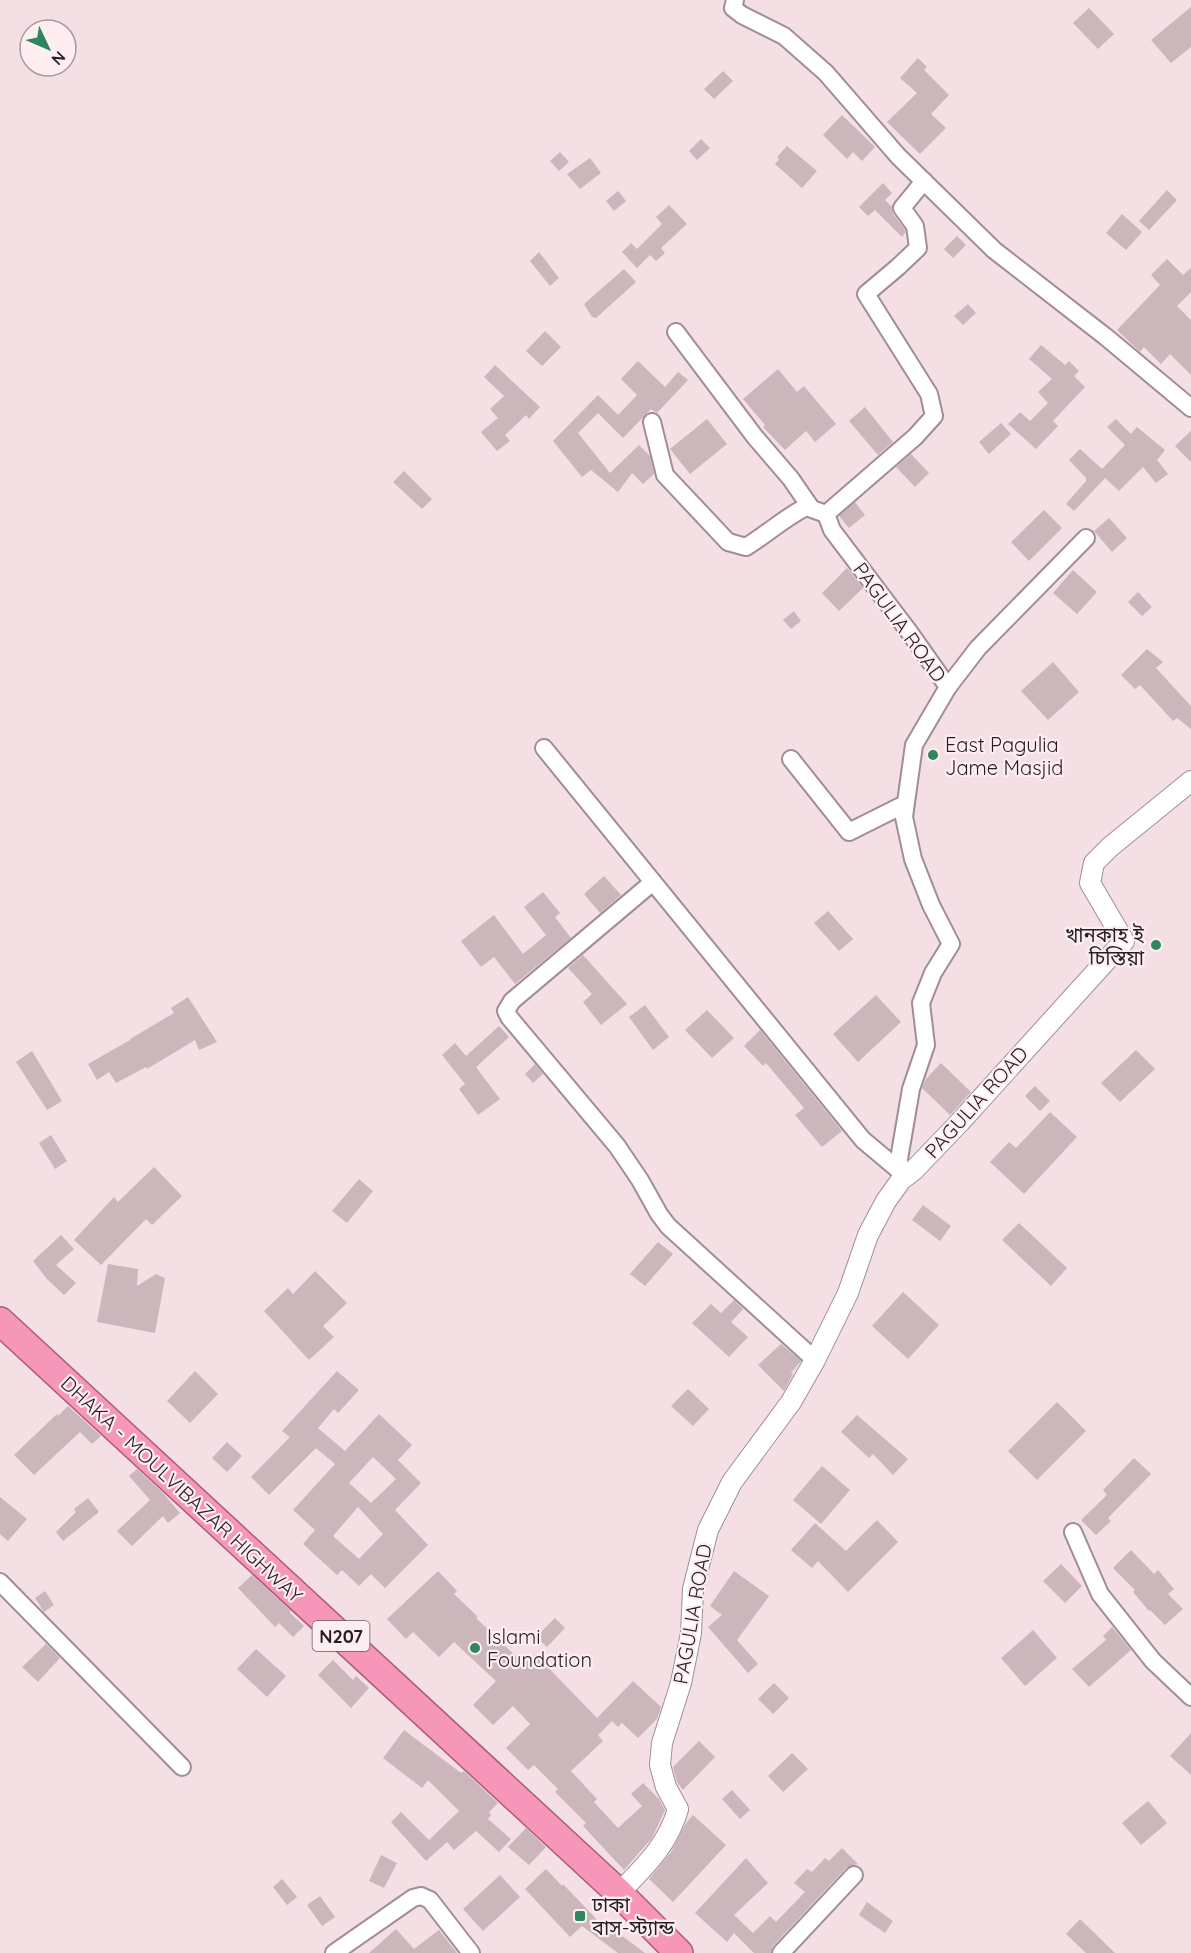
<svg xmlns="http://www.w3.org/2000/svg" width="1191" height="1953" font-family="Quicksand,'Noto Sans Bengali',sans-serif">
	<rect width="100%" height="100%" fill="#f4dfe5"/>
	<g fill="#cab6bb" fill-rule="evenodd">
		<path d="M1191,7v40l-20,16 -20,-23z"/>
		<path d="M1089,8l25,26 -16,15 -25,-26z"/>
		<path d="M918,58l9,9 -3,3 25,25 -18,19 15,14 -26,26 -33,-32 30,-29 -17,-15z"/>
		<path d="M723,71l10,10 -19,18 -10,-10z"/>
		<path d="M842,115l33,32 -13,14 -9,-9 -6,7 -24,-24z"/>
		<path d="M701,139l9,9 -13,12 -8,-9z"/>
		<path d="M787,146l30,25 -15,17 -27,-24 4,-5 -2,-2z"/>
		<path d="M560,152l9,10 -10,9 -9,-10z"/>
		<path d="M590,158l11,15 -21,16 -13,-15z"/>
		<path d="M883,183l9,10 -7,7 7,7 1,7 12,16v3l-3,4 -27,-27 -7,6 -9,-9z"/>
		<path d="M1167,190l10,10 -28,30 -10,-9z"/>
		<path d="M618,191l8,10 -12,10 -8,-10z"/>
		<path d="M669,205l18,19 -26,24 4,5 -9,8 -6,-6 -13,13 -15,-16 9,-9 6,6 25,-25 -6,-7z"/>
		<path d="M1122,214l20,18 -16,18 -20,-17z"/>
		<path d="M957,236l9,9 -13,13 -9,-9z"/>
		<path d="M539,252l20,26 -9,8 -20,-25z"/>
		<path d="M1167,259l16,16 8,-7v24l-14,14 14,14v55l-21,-21 -9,10 -17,-17 -4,5 -23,-22 43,-45 -9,-10z"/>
		<path d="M624,269l12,13 -40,36 -4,-1 -8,-13z"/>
		<path d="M968,304l8,9 -13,12 -9,-9z"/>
		<path d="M545,331l16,16 -19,19 -16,-15z"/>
		<path d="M1041,345l24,20 4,-4 10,10 -5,5 11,11 -32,34 5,5 -22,23 -28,-25 12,-12 10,9 18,-18 -10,-11 14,-13 -23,-20z"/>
		<path d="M638,361l27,26 13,-15 10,8 -31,33 -6,-4 -28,29 -25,-25 -20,20 32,40 29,-28 11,11 4,18 -11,10 -11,-11 -14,19 -27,-22 -9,7 -29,-36 45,-46 20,20 19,-20 -16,-16z"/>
		<path d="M495,365l45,42 -11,12 -3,-4 -21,20 5,6 -13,10 -16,-19 17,-14 -8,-9 14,-13 -20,-19z"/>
		<path d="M778,369l19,23 7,-6 32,38 -21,18 -9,-11 -21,19 -22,-23 2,-2 -22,-26z"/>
		<path d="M865,407l28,35 -15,13 -29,-34z"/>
		<path d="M707,419l20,25 -37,30 -20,-25z"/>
		<path d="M1116,419l15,15 6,-7 28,23 -8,10 11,14 -12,9 -13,-16 -24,24 -14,-13 -31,33 -8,-7 20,-23v-3l-17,-18 11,-11 22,20 23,-24 -18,-18z"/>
		<path d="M1001,423l10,11 -22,20 -10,-12z"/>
		<path d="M1191,431v31l-16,-16z"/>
		<path d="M911,454l18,19 -14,14 -19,-20z"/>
		<path d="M404,471l28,28 -10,10 -29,-27z"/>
		<path d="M855,502l10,13 -16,13 -10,-12z"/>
		<path d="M1044,510l18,18 -33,33 -18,-19z"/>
		<path d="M1109,518l18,20 -15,14 -18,-21z"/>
		<path d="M847,568l16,20 -24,23 -17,-18z"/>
		<path d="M1073,570l24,22 -20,22 -24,-21z"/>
		<path d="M1138,592l14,15 -10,9 -14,-14z"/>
		<path d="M794,611l7,10 -10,8 -8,-9z"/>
		<path d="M1147,649l16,13 -7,6 35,38v23l-14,-11 -4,3 -33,-36 -5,4 -14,-14z"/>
		<path d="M1053,662l26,30 -31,28 -27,-29z"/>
		<path d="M604,876l17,19 -21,18 -16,-19z"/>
		<path d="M543,892l17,21 -5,4 16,21 -56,46 -21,-27 -13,10 -20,-26 33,-26 29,39 23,-19 -22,-28z"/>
		<path d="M828,911l25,28 -14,12 -25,-28z"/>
		<path d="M583,955l44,49 -26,21 -18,-23 9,-8 -24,-26z"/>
		<path d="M876,995l25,27 -43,40 -25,-28z"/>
		<path d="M188,997l29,45 -18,8 -4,-10 -48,29 -1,-2 -30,16 -7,-11 -12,8 -9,-16 42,-24v-1l44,-26 -3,-5z"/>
		<path d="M645,1005l24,32 -16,13 -24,-33z"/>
		<path d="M707,1010l27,28 -22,20 -27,-28z"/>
		<path d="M499,1026l10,11 -33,30 24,32 -22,16 -19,-26 6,-5 -23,-29 13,-12 11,13z"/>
		<path d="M760,1030l82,101 -20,16 -27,-32 9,-7 -38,-45 -3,3 -19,-20z"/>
		<path d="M1136,1050l19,19 -35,33 -19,-19z"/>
		<path d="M32,1051l30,50 -15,9 -31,-48z"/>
		<path d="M941,1063l30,29 -21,23 -28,-27 4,-9z"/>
		<path d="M535,1064l8,10 -10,9 -8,-9z"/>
		<path d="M1035,1086l15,15 -10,10 -15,-15z"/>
		<path d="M1050,1112l27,25 -53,57 -34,-32 19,-20 7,6z"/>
		<path d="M51,1135l16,26 -12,8 -16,-26z"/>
		<path d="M154,1167l28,29 -30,29 -6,-6 -45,46 -27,-25 40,-43 4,5z"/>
		<path d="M359,1179l14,12 -26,32 -15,-12z"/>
		<path d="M923,1205l28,21 -11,15 -28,-21z"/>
		<path d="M1019,1223l48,45 -16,18 -49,-46z"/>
		<path d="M61,1235l13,14 -18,16 20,18 -12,12 -17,-16 -14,-18z"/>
		<path d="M658,1242l15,12 -28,32 -15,-12z"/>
		<path d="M108,1264l30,5 -1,17 19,-12 9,4 -10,55 -58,-11z"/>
		<path d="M315,1271l32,32 -24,23 11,11 -25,23 -45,-49 24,-23 5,6z"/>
		<path d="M903,1292l36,33 -31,34 -36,-33z"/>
		<path d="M734,1300l9,9 -12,13 17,15 -19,20 -37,-34 19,-19 10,9z"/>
		<path d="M781,1344l20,17 -10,12 2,1 -9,17 -26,-26z"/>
		<path d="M195,1371l23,23 -28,29 -23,-22z"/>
		<path d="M337,1371l22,19 -21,23 -4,-4 -16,19 27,23 34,-37 33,31 -14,15 23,23 -26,27 33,35 -43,43 -14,-14 -12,12 -17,-16 -5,5 -34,-31 12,-14 -22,-20 42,-46 -19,-16 -47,47 -18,-18 39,-40 -8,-6zM373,1457l23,22 -25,24 -22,-20zM358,1507l25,27 -24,25 -26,-23z"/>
		<path d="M688,1389l21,20 -16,17 -22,-20z"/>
		<path d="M1057,1402l29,29 -49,49 -29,-29z"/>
		<path d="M68,1406l33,30 -9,8 -12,-12 -46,43 -20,-20 43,-41 1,2z"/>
		<path d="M857,1415l51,44 -15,16 -20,-21 -4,4 -28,-26z"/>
		<path d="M227,1442l15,14 -15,16 -15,-14z"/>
		<path d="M1134,1458l17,16 -43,44 3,3 -15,14 -15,-15 26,-25 -4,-5z"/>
		<path d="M822,1466l28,24 -29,34 -28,-24z"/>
		<path d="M137,1469l26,24 17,20 -12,10 -5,-7 -31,30 -15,-15 33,-31 -21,-24z"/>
		<path d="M0,1497l27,22 -19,22 -8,-7z"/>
		<path d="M88,1498l11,14 -36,29 -7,-9 20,-20 -2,-3z"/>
		<path d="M877,1520l21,22 -50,50 -30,-31 -6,7 -21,-18 24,-27 31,28z"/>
		<path d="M1131,1550l23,24 4,-4 16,19 -6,5 15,15 -18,16 -15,-15 -1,1 -16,-19 2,-2 -22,-22z"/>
		<path d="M1061,1564l21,22 -17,17 -22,-22z"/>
		<path d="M438,1571l19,20 -3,3 24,23 -2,1 48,46 11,-10 62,64 36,-37 28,26 -4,12 -19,19 -16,-15 -4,4 -6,-6 -14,14 5,6 -32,30 26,28 -3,3 24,26 24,-22 -11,-12 12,-11 16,16 6,11 -13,28 -28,32 -41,-44 3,-3 -31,-31 3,-3 -24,-24 -6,5 -22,-22 24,-24 -17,-18 -20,19 -20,-20 23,-24 -42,-39 -15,15 -26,-25 -7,7 -19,-20z"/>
		<path d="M734,1571l35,25 -32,44 21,24 -10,9 -40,-46 14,-12 -12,-9z"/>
		<path d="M252,1575l39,36 -1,2 14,13 -11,11 -14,-14 -4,4 -37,-39z"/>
		<path d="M45,1591l9,14 -10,7 -9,-14z"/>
		<path d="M555,1618l10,10 -18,19 -11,-10z"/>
		<path d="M1112,1627l19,23 -42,37 -17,-18 34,-29 -3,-4z"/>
		<path d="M1033,1630l24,28 -32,28 -24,-28z"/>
		<path d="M46,1644l14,14 -22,24 -16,-15z"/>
		<path d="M256,1649l30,27 -19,21 -30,-28z"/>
		<path d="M333,1660l20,20 3,-4 13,12 -18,20 -33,-33z"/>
		<path d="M774,1683l15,15 -16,16 -15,-15z"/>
		<path d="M404,1730l57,43 3,-2 34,32 -9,9 2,3 -3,4 23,20 -12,13 -23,-21 -22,19 -7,-8 -21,19 -35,-39 10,-10 28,28 30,-29 -31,-31 -6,8 -39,-30z"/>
		<path d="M1191,1733v42l-21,-19z"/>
		<path d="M699,1741l16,16 -32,33 -6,-8 -4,-15z"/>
		<path d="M792,1753l16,16 -25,23 -15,-16z"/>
		<path d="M732,1790l18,20 -10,9 -18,-20z"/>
		<path d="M1148,1801l19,22 -26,22 -19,-22z"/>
		<path d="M693,1815l33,30 -53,57 -24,-23 22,-27 15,-29z"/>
		<path d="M526,1828l20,19 -17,18 -21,-18z"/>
		<path d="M842,1848l16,16 -12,4 -73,78 -2,7h-17l-20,-20 -7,9 -32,-29 51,-55 22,25 -34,32 19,18 17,-17 6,6 29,-30 -11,-9 13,-14 5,3 13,-14 4,3z"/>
		<path d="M381,1855l16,8 -13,25 -15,-7z"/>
		<path d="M546,1869l16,17 1,-2 41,43 2,-3 39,29h-27l-36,-27 -12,11 -45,-48z"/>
		<path d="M500,1875l20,22 -37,34 -20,-22z"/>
		<path d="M282,1879l15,18 -10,8 -14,-18z"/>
		<path d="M320,1896l15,21 -13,9 -15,-21z"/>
		<path d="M867,1902l26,19 -8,12 -26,-18z"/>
		<path d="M1080,1919l35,34h-29l-20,-19z"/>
		<path d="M396,1929l18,20 25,-19 18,23h-88z"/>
	</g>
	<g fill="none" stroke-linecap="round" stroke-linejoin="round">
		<defs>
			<g id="minor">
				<path d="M735,0l-2,8 9,7 42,21 42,37 72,83 96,94 112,87 85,71"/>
				<path d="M676,332l79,105 36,42 20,29"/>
				<path d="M652,422l13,53 63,67 18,5c21,-13 38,-29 60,-40l20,7"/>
				<path d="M948,687l30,-39 108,-110"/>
				<path d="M544,748l319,392 37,31"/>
				<path d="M791,759l58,73 56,-28"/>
				<path d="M653,882l-141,119 -6,10 3,6 108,129 23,34 19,34 9,12 147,134"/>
				<path d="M901,1180l-2,-21 12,-70 15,-44 -5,-42 12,-30 18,-29 -20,-39 -18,-46 -9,-42 10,-72 34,-58 -38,-54 -78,-103 -6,-16 89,-77 19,-21 -5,-22 -63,-100 32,-27 20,-19 -3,-22 -13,-18 22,-27"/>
				<path d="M1073,1532l27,62 53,67 38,36"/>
				<path d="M0,1582l182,185"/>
				<path d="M334,1953l79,-55 8,-2 9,4 41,53"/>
				<path d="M781,1953l73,-78"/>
			</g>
			<path id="tertiary" d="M619,1893c25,-26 49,-48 59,-84l-12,-22 -6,-22 2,-22 19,-60 10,-50 2,-44 15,-59 24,-48 59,-80 24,-42 33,-67 20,-58 18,-34 15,-21 13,-10 46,-48 164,-181 -34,-58 4,-20 16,-16 81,-66"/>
			<path id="trunk" d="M0,1321l619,572 60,60"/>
		</defs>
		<use href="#minor" stroke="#a08e93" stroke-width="20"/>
		<use href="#tertiary" stroke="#a08e93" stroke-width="22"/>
		<use href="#trunk" stroke="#ac5b77" stroke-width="30"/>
		<use href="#minor" stroke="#fff" stroke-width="16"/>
		<use href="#tertiary" stroke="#fff" stroke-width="20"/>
		<use href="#trunk" stroke="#f696b8" stroke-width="27"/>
	</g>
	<g fill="#2d865c" stroke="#feeef2" stroke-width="2">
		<circle cx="933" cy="755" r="6"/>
		<circle cx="1156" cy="945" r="6"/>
		<circle cx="475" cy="1648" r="6"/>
		<rect x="574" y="1910" width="12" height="12" rx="3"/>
	</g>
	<g text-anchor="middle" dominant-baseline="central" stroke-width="4.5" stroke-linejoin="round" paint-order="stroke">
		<rect fill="#feeef2" stroke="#675d60" stroke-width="1.5" x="312.5" y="1621" width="57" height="30" rx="4.5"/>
		<g font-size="18" font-weight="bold" fill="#261f21">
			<text x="341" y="1636">N207</text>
		</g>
		<g font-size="20" fill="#261f21" stroke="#feeef2">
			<text transform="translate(900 622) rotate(54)">PAGULIA ROAD</text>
			<text transform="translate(976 1102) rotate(-48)">PAGULIA ROAD</text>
			<text transform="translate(182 1489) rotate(43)">DHAKA - MOULVIBAZAR HIGHWAY</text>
			<text transform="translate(692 1614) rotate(-80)">PAGULIA ROAD</text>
		</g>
		<g font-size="20" fill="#261f21" stroke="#feeef2" text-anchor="start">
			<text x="945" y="744">East Pagulia<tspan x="945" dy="23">Jame Masjid</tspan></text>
			<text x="1144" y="934" text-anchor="end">খানকাহ ই<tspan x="1144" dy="23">চিস্তিয়া</tspan></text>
			<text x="487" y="1636">Islami<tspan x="487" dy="23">Foundation</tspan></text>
			<text x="592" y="1904">ঢাকা<tspan x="592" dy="23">বাস-স্ট্যান্ড</tspan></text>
		</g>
	</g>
	<g transform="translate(48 48) rotate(134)"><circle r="28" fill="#feeef2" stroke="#a89b9e" stroke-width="1.5"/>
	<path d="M0-4.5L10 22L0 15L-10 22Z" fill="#2d865c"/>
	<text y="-9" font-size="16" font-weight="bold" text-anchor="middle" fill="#261f21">N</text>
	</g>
</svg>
